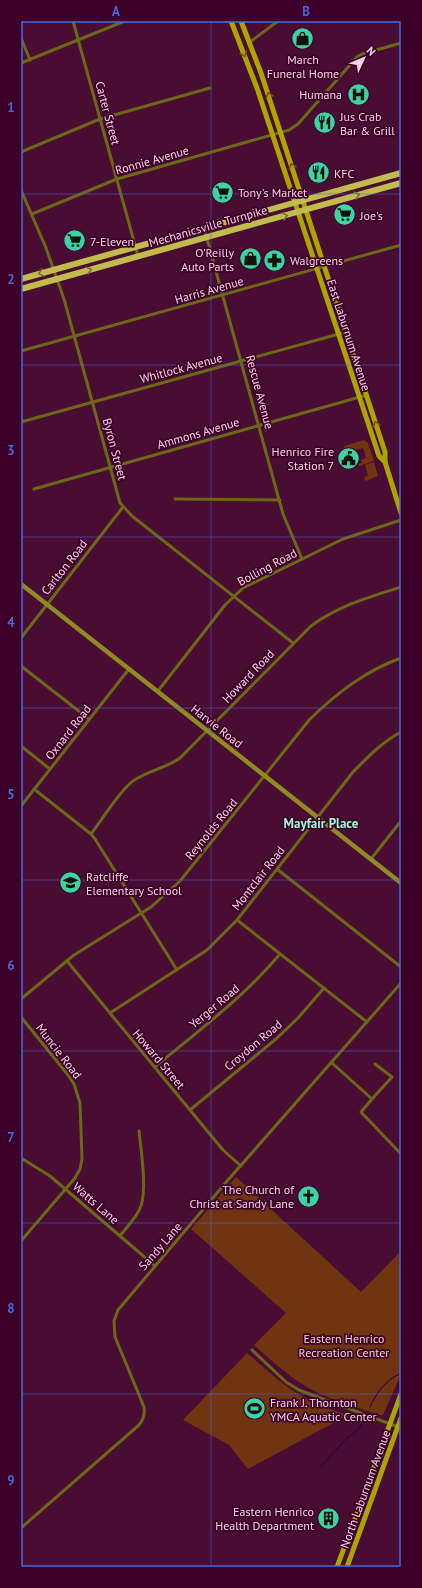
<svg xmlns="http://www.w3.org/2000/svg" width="422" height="1588" font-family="'PT Sans',sans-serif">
	<rect width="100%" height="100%" fill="#490c33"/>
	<g fill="#713411">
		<path d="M364,440l4,3 6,18 -15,5 -1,-2 4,-1 -1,-3 5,-2 -3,-10 -14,4v-1l-5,1 -1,-3 1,-3z"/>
		<path d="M374,462l4,14 -12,5 -2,-3 4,-3 -3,-10z"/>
		<path d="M236,1177l125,115 40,-41v123l-18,41h-5c-23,-9 -49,-15 -71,-28 -19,-11 -36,-27 -53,-42l32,-32 -95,-84z"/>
		<path d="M247,1353c19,16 37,34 60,46 13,7 27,11 41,16l-100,54 -19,-24 -46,-25z"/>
	</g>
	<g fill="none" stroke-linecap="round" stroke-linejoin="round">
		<g stroke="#1d0052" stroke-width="1">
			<path d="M370,1407c5,-12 17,-29 30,-33"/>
			<path d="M321,1466l27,-29c6,-2 11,-9 14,-14"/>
		</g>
		<g stroke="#6c6815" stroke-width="3">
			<path d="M73,21l65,235"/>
			<path d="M21,38l9,22"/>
			<path d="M250,42l28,-21"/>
			<path d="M21,63l104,-42"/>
			<path d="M21,152l79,-33 110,-31"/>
			<path d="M21,190l25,58 18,51 56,204 12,13 161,127"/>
			<path d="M32,214l85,-35 172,-49 9,-6 59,-67 5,-3 39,-11"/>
			<path d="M204,228l79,286 19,45"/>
			<path d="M21,351l380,-106"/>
			<path d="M21,422l325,-90"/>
			<path d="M34,489l333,-94"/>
			<path d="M175,499l105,1"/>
			<path d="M21,638l102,-131"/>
			<path d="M21,666l68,53"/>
			<path d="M158,691l67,-86 18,-17 100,-49 58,-19"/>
			<path d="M21,746l29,23"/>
			<path d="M34,789l57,45 4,5 82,131"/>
			<path d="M21,806l108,-137"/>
			<path d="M91,834c10,-13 30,-45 42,-53 15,-10 33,-13 47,-23l131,-132c27,-20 58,-29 90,-39"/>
			<path d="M371,859l30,-38"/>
			<path d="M277,869l124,98"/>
			<path d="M237,920l130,102"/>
			<path d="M67,961l156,189 18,16"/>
			<path d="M21,999l53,-44 77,-48 29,-26 130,-162c27,-26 55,-48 91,-61"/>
			<path d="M110,1013l97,-63 30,-30 116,-148c15,-15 29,-30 48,-40"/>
			<path d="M21,1017l47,58 6,9 6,19 2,56 -2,10 -5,9 -54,63"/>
			<path d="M332,1063l40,36 -11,13 40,42"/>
			<path d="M155,1067c43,-36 88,-69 125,-113"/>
			<path d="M372,1099l20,-22 -17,-13"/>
			<path d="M190,1110l86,-71 22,-21 26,-30"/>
			<path d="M21,1158l29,18 105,90"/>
			<path d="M120,1236c7,-9 17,-19 21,-30 6,-18 0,-56 -2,-75"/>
			<path d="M252,1350l34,32 13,8 102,38"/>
			<path d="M21,1528l118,-103c5,-6 6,-11 5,-18l-29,-70 -1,-16 4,-11 110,-130 173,-197"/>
		</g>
		<path stroke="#8f8a22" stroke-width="4.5" d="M21,584l380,299"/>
		<g stroke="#aca500" stroke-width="5">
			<path d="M231,21l26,67 122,368 6,6"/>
			<path d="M241,21l20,52 124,379v10l16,51"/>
			<path d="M337,1567l64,-173"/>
			<path d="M347,1567l54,-149"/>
		</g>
		<g stroke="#c1bc4c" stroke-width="6">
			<path d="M21,279l380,-106"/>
			<path d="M21,289l380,-106"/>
		</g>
	</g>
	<defs><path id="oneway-chevron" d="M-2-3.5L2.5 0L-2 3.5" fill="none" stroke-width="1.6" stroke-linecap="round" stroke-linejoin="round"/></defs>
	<g stroke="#745314">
		<use href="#oneway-chevron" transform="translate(244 54) rotate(69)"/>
		<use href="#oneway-chevron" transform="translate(269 95) rotate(-108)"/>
		<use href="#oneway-chevron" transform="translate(292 166) rotate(-109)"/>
		<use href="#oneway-chevron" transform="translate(376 424) rotate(-108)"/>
	</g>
	<g stroke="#86683c">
		<use href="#oneway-chevron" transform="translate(357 195) rotate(-16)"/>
		<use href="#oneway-chevron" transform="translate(285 216) rotate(-15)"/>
		<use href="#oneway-chevron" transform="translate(89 270) rotate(-15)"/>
		<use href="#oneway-chevron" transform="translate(41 273) rotate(165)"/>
	</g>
	<path fill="none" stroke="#4968db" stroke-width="1" stroke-opacity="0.55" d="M211,21v1546M21,194h380M21,365h380M21,537h380M21,708h380M21,880h380M21,1051h380M21,1223h380M21,1394h380"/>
	<defs>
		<symbol id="shop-disc" viewBox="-11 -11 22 22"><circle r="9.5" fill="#3cd4a3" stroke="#3d0129"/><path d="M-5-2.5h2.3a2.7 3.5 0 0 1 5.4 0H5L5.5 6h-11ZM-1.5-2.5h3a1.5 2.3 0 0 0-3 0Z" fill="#111"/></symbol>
		<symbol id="hospital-disc" viewBox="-11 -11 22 22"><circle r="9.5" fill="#3cd4a3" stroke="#3d0129"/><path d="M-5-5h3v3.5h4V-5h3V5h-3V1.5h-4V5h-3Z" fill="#111"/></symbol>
		<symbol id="restaurant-disc" viewBox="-11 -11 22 22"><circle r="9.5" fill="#3cd4a3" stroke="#3d0129"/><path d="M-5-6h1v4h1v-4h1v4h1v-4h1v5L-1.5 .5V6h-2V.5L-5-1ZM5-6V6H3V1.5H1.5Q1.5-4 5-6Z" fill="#111"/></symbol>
		<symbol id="supermarket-disc" viewBox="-11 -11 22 22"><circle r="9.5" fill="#3cd4a3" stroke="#3d0129"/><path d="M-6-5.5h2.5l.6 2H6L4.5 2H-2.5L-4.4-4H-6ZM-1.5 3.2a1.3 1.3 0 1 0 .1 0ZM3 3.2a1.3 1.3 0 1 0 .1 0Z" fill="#111"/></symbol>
		<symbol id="pharmacy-disc" viewBox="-11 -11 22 22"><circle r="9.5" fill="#3cd4a3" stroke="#3d0129"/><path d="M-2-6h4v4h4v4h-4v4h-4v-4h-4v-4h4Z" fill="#111"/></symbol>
		<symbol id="civic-disc" viewBox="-11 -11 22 22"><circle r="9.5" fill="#3cd4a3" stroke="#3d0129"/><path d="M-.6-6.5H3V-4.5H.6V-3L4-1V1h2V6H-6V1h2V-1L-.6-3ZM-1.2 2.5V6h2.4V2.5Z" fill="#111"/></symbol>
		<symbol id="school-disc" viewBox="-11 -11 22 22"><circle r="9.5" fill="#3cd4a3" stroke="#3d0129"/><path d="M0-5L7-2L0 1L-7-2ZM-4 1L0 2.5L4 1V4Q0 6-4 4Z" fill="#111"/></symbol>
		<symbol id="church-disc" viewBox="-11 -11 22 22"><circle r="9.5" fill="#3cd4a3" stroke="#3d0129"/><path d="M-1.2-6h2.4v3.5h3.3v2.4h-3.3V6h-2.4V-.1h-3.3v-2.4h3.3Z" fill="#111"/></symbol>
		<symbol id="stadium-disc" viewBox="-11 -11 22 22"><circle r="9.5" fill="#3cd4a3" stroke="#3d0129"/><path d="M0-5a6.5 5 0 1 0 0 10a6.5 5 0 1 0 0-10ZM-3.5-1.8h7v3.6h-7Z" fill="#111"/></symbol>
		<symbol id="building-disc" viewBox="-11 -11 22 22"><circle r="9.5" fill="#3cd4a3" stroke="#3d0129"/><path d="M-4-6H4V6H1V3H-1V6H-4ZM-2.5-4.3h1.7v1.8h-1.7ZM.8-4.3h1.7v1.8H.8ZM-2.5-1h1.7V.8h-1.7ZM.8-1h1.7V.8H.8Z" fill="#111"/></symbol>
	</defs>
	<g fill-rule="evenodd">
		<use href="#shop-disc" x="290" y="26" width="25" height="25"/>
		<use href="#hospital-disc" x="346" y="82" width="25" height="25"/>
		<use href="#restaurant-disc" x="312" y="110" width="25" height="25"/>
		<use href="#restaurant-disc" x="306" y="160" width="25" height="25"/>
		<use href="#supermarket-disc" x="210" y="180" width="25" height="25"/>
		<use href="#supermarket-disc" x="332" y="202" width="25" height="25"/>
		<use href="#supermarket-disc" x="62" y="228" width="25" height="25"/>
		<use href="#shop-disc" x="238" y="246" width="25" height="25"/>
		<use href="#pharmacy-disc" x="262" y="248" width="25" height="25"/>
		<use href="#civic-disc" x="336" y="446" width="25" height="25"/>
		<use href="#school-disc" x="58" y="870" width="25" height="25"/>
		<use href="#church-disc" x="296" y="1184" width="25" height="25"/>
		<use href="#stadium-disc" x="242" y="1396" width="25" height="25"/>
		<use href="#building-disc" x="316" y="1506" width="25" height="25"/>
	</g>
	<g text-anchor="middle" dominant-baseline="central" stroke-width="3.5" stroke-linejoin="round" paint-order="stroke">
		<g font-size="12" fill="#f9d2e6" stroke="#3d0129" text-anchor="start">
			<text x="303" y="59" text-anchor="middle">March<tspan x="303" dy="14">Funeral Home</tspan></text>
			<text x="342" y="94" text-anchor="end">Humana</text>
			<text x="340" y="116">Jus Crab<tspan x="340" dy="14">Bar &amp; Grill</tspan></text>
			<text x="334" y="173">KFC</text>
			<text x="238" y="192">Tony's Market</text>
			<text x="360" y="215">Joe's</text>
			<text x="90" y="241">7-Eleven</text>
			<text x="234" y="252" text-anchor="end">O'Reilly<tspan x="234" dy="14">Auto Parts</tspan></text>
			<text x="290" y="260">Walgreens</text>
			<text x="334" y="451" text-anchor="end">Henrico Fire<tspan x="334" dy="14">Station 7</tspan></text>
			<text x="86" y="876">Ratcliffe<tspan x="86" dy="14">Elementary School</tspan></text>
			<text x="294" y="1189" text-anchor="end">The Church of<tspan x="294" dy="14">Christ at Sandy Lane</tspan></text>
			<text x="270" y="1402">Frank J. Thornton<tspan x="270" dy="14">YMCA Aquatic Center</tspan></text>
			<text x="314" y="1511" text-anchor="end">Eastern Henrico<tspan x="314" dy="14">Health Department</tspan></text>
		</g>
		<g font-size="12" fill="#f9d2e6" stroke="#3d0129">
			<text transform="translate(108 113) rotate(75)">Carter Street</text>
			<text transform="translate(152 160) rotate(-16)">Ronnie Avenue</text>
			<text transform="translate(208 226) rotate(-16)">Mechanicsville Turnpike</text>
			<text transform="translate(209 290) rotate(-16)">Harris Avenue</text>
			<text transform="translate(349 335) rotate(72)">East Laburnum Avenue</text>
			<text transform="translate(181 368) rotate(-15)">Whitlock Avenue</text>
			<text transform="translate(260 392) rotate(75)">Rescue Avenue</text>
			<text transform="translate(198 433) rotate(-16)">Ammons Avenue</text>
			<text transform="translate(115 449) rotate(75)">Byron Street</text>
			<text transform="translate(64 567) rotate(-52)">Carlton Road</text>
			<text transform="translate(267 567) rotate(-28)">Bolling Road</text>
			<text transform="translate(248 676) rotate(-46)">Howard Road</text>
			<text transform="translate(217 726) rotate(38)">Harvie Road</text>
			<text transform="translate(68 732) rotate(-52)">Oxnard Road</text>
			<text transform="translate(211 829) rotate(-51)">Reynolds Road</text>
			<text transform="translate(258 878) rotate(-52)">Montclair Road</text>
			<text transform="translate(214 1006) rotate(-40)">Yerger Road</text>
			<text transform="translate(253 1045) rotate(-40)">Croydon Road</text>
			<text transform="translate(59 1051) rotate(52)">Muncie Road</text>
			<text transform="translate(159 1059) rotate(50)">Howard Street</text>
			<text transform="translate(96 1203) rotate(41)">Watts Lane</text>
			<text transform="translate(160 1246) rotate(-49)">Sandy Lane</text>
			<text transform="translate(365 1489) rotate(-70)">North Laburnum Avenue</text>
		</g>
		<g font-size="12" fill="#f0d2c4" stroke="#3d0129">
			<text x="344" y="1338">Eastern Henrico<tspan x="344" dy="14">Recreation Center</tspan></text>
		</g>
		<g font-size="13" font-weight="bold" fill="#9ff8d4" stroke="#3d0129">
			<text x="321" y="823">Mayfair Place</text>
		</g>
	</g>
	<rect width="422" height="1588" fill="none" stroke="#3d0129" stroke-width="44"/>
	<g transform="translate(364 58) rotate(46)" stroke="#3d0129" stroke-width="3" paint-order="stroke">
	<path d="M0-3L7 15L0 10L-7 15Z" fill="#f9d2e6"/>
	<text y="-6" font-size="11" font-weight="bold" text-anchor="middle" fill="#f9d2e6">N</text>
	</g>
	<rect x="22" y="22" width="378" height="1544" fill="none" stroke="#4968db" stroke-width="1.5"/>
	<g font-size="13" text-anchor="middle" font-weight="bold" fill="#4968db">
		<text x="116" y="16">A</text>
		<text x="306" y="16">B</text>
		<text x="11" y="112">1</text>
		<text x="11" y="284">2</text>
		<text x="11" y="455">3</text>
		<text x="11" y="627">4</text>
		<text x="11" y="799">5</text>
		<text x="11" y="970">6</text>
		<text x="11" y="1142">7</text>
		<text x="11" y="1313">8</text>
		<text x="11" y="1485">9</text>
	</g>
</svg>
